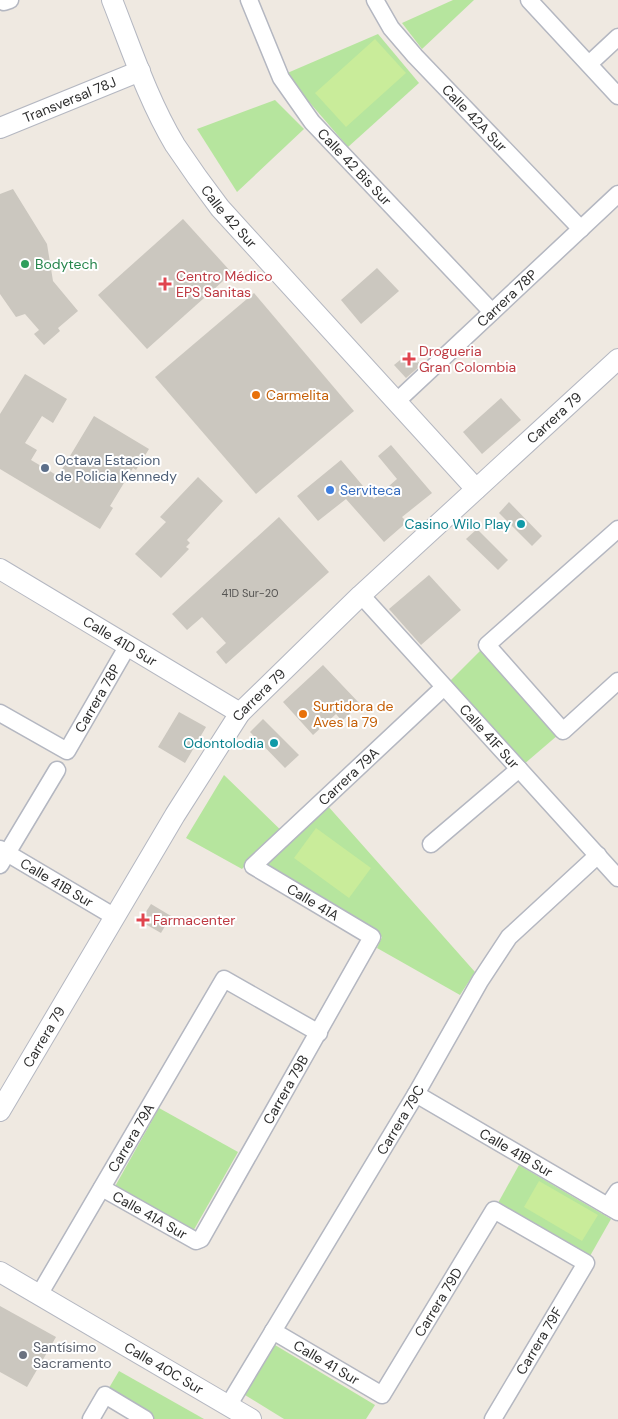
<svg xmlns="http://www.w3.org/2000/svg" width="618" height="1419" font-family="'DM Sans',sans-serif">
	<rect width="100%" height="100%" fill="#efe9e1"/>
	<g fill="#b6e59e">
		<path d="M453,0h21l-52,49 -20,-26z"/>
		<path d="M378,34l41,49 -71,64 -63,-73z"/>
		<path d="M275,100l29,29 -67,63 -40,-63z"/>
		<path d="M481,650l77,85 -35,30 -74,-83z"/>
		<path d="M224,775l67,65 36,-35 148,167 -15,23 -83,-47 5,-11 -131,-78 -9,10 -56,-31z"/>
		<path d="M159,1108l79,44 -46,81 -79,-43z"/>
		<path d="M519,1165l92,54 -21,37 -92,-53z"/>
		<path d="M275,1345l100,60 -9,14h-82l-39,-24z"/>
		<path d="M119,1371l85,48h-51l-47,-26z"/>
	</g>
	<g fill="#c9ec9a">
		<path d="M375,39l31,34 -60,54 -31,-34z"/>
		<path d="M316,828l55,40 -22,30 -55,-40z"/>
		<path d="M539,1181l59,34 -16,26 -58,-34z"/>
	</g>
	<g fill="#cbc7bf">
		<path d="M13,189l34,55 6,37 25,30 -20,17 2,3 -16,14 -10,-11 5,-4 -14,-16 -9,3 -16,-23v-100z"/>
		<path d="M183,219l49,54 -85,76 -49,-54z"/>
		<path d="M377,268l22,23 -38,33 -20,-24z"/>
		<path d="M254,293l100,118 -98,83 -101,-117z"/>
		<path d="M410,352l11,13 -15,13 -12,-13z"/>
		<path d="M25,374l42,25 -14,24 -11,-7 -17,27 12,7 -6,10 27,16 36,-60 55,33 -13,21 -3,-2 -23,38 3,2 -13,21 -100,-60v-55z"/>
		<path d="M501,398l20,22 -39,34 -19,-22z"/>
		<path d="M391,445l41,48 -30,24 5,5 -23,20 -38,-43 -28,22 -21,-25 44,-36 33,39 23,-20 -19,-23z"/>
		<path d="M198,477l25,24 -36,39 3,3 -4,4 3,2 -28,29 -26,-24 31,-32 -6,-5z"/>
		<path d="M509,502l33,34 -10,10 -33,-33z"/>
		<path d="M279,517l50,55 -103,92 -10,-12 10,-9 -24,-26 -15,13 -15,-16z"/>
		<path d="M477,529l31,31 -10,10 -32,-31z"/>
		<path d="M429,575l32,35 -40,35 -32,-36z"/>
		<path d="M323,665l37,39 -18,17 -6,-7 -23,21 -30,-33z"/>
		<path d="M179,712l27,15 -21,36 -27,-16z"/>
		<path d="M263,719l36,36 -14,13 -35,-36z"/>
		<path d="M151,904l20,12 -10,17 -21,-12z"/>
		<path d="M0,1306l56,31 -29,50 -27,-15z"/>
	</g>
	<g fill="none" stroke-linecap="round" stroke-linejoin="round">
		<defs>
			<g id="minor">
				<path d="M4,0v2l6,-2"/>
				<path id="s1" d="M249,0l32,78 31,44 180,190"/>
				<path id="s2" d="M375,0l16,28 24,28 166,173"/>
				<path d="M529,0l89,96"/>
				<path d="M589,64l29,-27"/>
				<path id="s3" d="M396,402l222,-208"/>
				<path d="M618,529l-131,116 76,86 55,-50"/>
				<path id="s4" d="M361,595l257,283"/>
				<path id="s5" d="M0,713l67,38 60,-104"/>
				<path d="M431,844l88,-75"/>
				<path id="s6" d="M0,849l115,68"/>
				<path d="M0,865l57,-95"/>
				<path id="s7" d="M416,1094l202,118"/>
				<path id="s8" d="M102,1188l94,53 5,-2 171,-302 -119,-71 191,-179"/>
				<path d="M608,1206l10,-15"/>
				<path id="s9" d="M39,1295l185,-316 95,54"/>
				<path id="s10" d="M273,1331l109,64 112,-185 92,53 -93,156"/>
				<path id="s11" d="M228,1406l188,-312 64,-113 29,-44 89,-82"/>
				<path d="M91,1419l14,-24 40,24"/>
			</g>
			<g id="tertiary">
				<path id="s12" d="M112,0c19,48 36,100 63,145 14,21 29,42 45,63l256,281"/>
				<path id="s13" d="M0,128l140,-57"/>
				<path id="s14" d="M0,569l240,144"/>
				<path id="s15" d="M0,1111l175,-296 65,-102 121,-118 257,-236"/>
				<path id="s16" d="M0,1272l251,147"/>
			</g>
		</defs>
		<use href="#minor" stroke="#b4b7c1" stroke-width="19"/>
		<use href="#tertiary" stroke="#b4b7c1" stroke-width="22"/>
		<use href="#minor" stroke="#fff" stroke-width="16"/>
		<use href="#tertiary" stroke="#fff" stroke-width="20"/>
	</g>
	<circle fill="#2e9e5b" stroke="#fff" stroke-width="2" cx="25" cy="264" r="5"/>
	<g fill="#e0444e" stroke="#fff" stroke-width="2">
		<path d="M162.5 276.5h5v5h5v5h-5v5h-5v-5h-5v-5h5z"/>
		<path d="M406.5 351.5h5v5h5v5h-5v5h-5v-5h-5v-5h5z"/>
		<path d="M140.5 912.5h5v5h5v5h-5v5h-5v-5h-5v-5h5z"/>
	</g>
	<g fill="#e8710a" stroke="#fff" stroke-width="2">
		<circle cx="256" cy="395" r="5"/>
		<circle cx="303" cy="714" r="5"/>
	</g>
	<circle fill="#5c6f8a" stroke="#fff" stroke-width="2" cx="45" cy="468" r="5"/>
	<circle fill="#3f7fe0" stroke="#fff" stroke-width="2" cx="330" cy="490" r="5"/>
	<g fill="#0f9aa8" stroke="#fff" stroke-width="2">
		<circle cx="521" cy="524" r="5"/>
		<circle cx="274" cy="743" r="5"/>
	</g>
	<circle fill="#6b7280" stroke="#fff" stroke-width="2" cx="23" cy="1355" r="5"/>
	<g text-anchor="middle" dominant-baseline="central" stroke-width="4" stroke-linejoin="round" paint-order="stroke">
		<g font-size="11" fill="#555452">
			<text x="250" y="593">41D Sur-20</text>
		</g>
		<g font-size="14" fill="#2e2e2e" stroke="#fff">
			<text stroke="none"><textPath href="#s13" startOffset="75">Transversal 78J</textPath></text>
			<text stroke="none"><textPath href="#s2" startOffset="155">Calle 42A Sur</textPath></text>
			<text stroke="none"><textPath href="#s1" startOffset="200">Calle 42 Bis Sur</textPath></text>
			<text stroke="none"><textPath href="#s12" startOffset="248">Calle 42 Sur</textPath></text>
			<text stroke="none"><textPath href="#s3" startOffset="152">Carrera 78P</textPath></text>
			<text stroke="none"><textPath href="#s15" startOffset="896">Carrera 79</textPath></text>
			<text stroke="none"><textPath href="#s14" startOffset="140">Calle 41D Sur</textPath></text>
			<text stroke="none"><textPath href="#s15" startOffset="491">Carrera 79</textPath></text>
			<text stroke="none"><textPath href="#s5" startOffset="138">Carrera 78P</textPath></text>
			<text stroke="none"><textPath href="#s4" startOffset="191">Calle 41F Sur</textPath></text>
			<text stroke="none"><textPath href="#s8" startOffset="730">Carrera 79A</textPath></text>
			<text stroke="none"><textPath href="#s6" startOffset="66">Calle 41B Sur</textPath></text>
			<text transform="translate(313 902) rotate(31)">Calle 41A</text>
			<text stroke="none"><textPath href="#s15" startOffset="86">Carrera 79</textPath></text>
			<text stroke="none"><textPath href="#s8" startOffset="285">Carrera 79B</textPath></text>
			<text stroke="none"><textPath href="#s11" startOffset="334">Carrera 79C</textPath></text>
			<text stroke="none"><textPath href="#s9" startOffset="182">Carrera 79A</textPath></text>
			<text stroke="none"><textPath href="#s7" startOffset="116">Calle 41B Sur</textPath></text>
			<text stroke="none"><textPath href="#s8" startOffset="55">Calle 41A Sur</textPath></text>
			<text stroke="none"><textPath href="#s10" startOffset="235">Carrera 79D</textPath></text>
			<text transform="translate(539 1341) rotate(-59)">Carrera 79F</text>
			<text stroke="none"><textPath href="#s10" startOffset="62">Calle 41 Sur</textPath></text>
			<text stroke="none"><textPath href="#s16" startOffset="190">Calle 40C Sur</textPath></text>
		</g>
		<g font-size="14" fill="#27864d" stroke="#fff" text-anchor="start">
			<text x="35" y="264">Bodytech</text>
		</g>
		<g font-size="14" fill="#be3a42" stroke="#fff" text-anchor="start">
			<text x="176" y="276">Centro Médico<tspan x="176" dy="16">EPS Sanitas</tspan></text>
			<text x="419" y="351">Drogueria<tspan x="419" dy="16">Gran Colombia</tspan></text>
			<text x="153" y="920">Farmacenter</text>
		</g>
		<g font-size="14" fill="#c56008" stroke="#fff" text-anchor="start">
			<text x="266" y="395">Carmelita</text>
			<text x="313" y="706">Surtidora de<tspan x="313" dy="16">Aves la 79</tspan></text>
		</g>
		<g font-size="14" fill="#4e5e75" stroke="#fff" text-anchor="start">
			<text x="55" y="460">Octava Estacion<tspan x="55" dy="16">de Policia Kennedy</tspan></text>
		</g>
		<g font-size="14" fill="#366cbe" stroke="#fff" text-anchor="start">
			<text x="340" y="490">Serviteca</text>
		</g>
		<g font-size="14" fill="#0d838f" stroke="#fff" text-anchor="end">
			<text x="511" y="524">Casino Wilo Play</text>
			<text x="264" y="743">Odontolodia</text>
		</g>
		<g font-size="14" fill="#5b616d" stroke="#fff" text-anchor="start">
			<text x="33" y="1347">Santísimo<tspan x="33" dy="16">Sacramento</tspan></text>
		</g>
	</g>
</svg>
